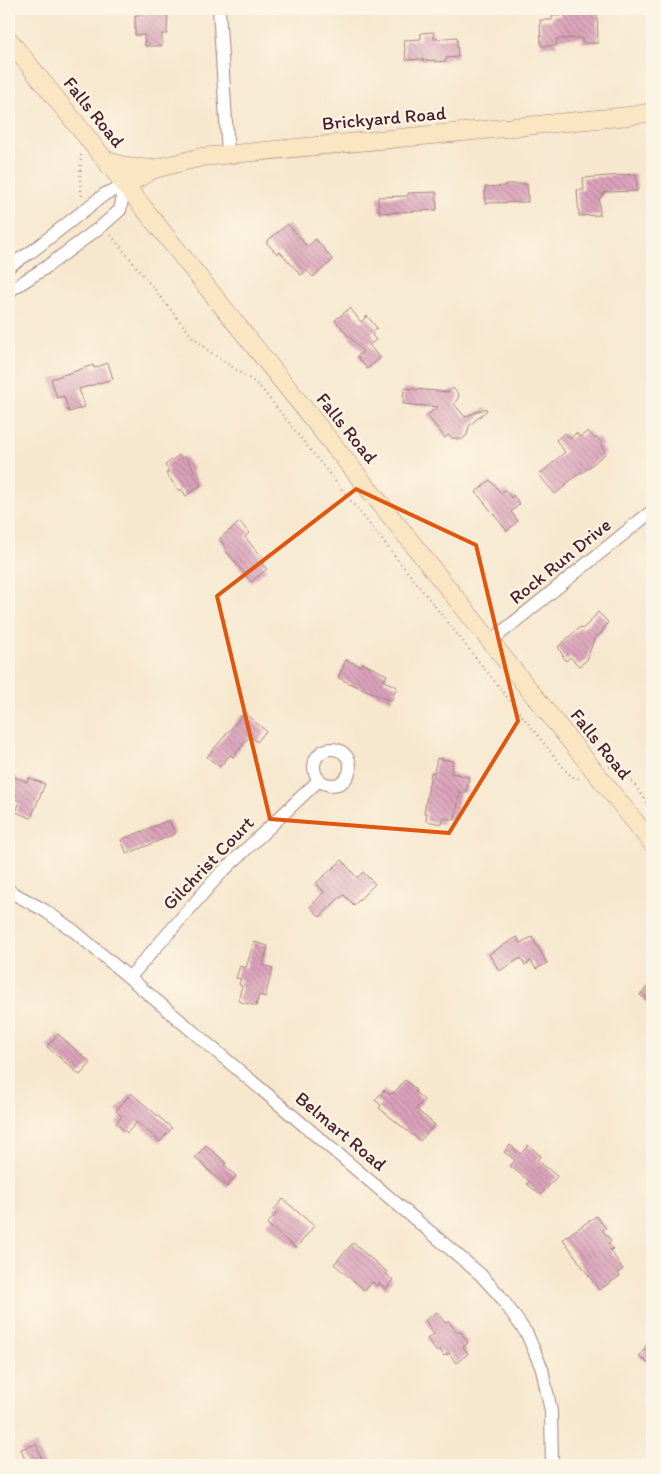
<svg xmlns="http://www.w3.org/2000/svg" width="661" height="1474" font-family="Itim,sans-serif">
	<defs>
		<pattern id="building-back-hatch" width="6" height="6" patternUnits="userSpaceOnUse" patternTransform="scale(1.25)"><rect width="6" height="6" fill="#dba3bb"/><path d="M-1 5l2 2M0 0l6 6M5-1l2 2" fill="none" stroke="#b48498"/></pattern>
	</defs>
	<rect width="100%" height="100%" fill="#fcf5e5"/>
	<filter id="ink" filterUnits="userSpaceOnUse"><feTurbulence type="fractalNoise" baseFrequency=".02" numOctaves="2"/><feDisplacementMap in="SourceGraphic" scale="10" xChannelSelector="R" yChannelSelector="G"/><feConvolveMatrix kernelMatrix="1 2 1 2 8 2 1 2 1" color-interpolation-filters="sRGB"/></filter>
	<filter id="wash" filterUnits="userSpaceOnUse"><feTurbulence type="fractalNoise" baseFrequency=".0096" numOctaves="4" result="noise"/><feDisplacementMap in="SourceGraphic" scale="20" xChannelSelector="R" yChannelSelector="G"/><feGaussianBlur stdDeviation="1.12" result="paint"/><feColorMatrix in="noise" values="0 0 0 0 0 0 0 0 0 0 0 0 0 0 0 0 0 1.4 0 .05"/><feComposite in="paint" operator="in"/></filter>
	<g filter="url(#wash)">
		<rect width="100%" height="100%" fill="#f7e7ce"/>
		<g id="blocks">
			<g fill="url(#building-back-hatch)">
				<path d="M142,9h26l-1,25h-5v12h-17l-1,-11h-9v-20h7z"/>
				<path d="M559,9l38,1 1,33h-16v-5l-26,1 1,7h-16l-1,-26h12v-4h8z"/>
				<path d="M434,32v7l23,-2 1,20 -12,1v3l-11,1v-2l-12,1v-2l-17,1 -2,-20 17,-1v-6z"/>
				<path d="M636,174l1,17 -32,1 -6,8 1,15 -21,1 -2,-26h7l-1,-12z"/>
				<path d="M505,184h22l1,18 -43,1v-16l20,-1z"/>
				<path d="M436,192l1,18 -58,3 -1,-16 30,-1v-3z"/>
				<path d="M288,224l19,23 9,-8 17,21 -20,17 -6,-7 -6,5 -21,-23 -3,2 -11,-12z"/>
				<path d="M350,308l11,14 6,-6 10,12 -5,4 1,2 -1,1 4,5 -7,5 11,13 -13,11 -10,-13 6,-4 -28,-32z"/>
				<path d="M108,363l5,16 -34,10 6,18 -16,5 -5,-16 -7,2 -6,-19 42,-14 1,3z"/>
				<path d="M404,388l44,4 5,-4 6,7 -1,3 -4,6 11,13 21,-9 1,2 -18,16 -2,9 -6,5 -2,-2 -2,2 -3,-3 -1,2 -5,-4 -3,3 -18,-23 11,-8 -35,-3z"/>
				<path d="M588,431l7,8 2,-2 6,8 -2,1 5,7 -24,20 -1,-1 -15,12 1,1 -12,9 -16,-19 26,-23 -9,-12 9,-7 5,6 6,-6 4,4z"/>
				<path d="M179,455l3,4 3,-3 9,14 -2,2 9,13 -15,11 -5,-7 -2,2 -13,-18 3,-2 -4,-6z"/>
				<path d="M490,480l11,13 4,-3 6,8 2,-3 7,9 -9,8 7,9 -11,10 -31,-39z"/>
				<path d="M240,522l9,11 -4,4 20,25 -3,2 5,5 -16,13 -26,-32 1,-2 -7,-9z"/>
				<path d="M598,612l10,10 -6,10 -8,7 -7,21 -8,6 -9,-9 -4,4 -8,-14 22,-20 2,2 7,-6z"/>
				<path d="M346,660l15,6 1,-3 25,12 -3,6 13,6 -6,14 -53,-23z"/>
				<path d="M244,713l22,18 -9,11 -7,-6 -17,21 -3,-2 -10,12 -13,-10z"/>
				<path d="M437,758l16,3 -2,12 18,4 -3,16 -6,-1 -5,28 -11,-2 -2,6 -16,-3 1,-8h-3l7,-41 3,1z"/>
				<path d="M9,775l18,7 2,-4 16,6 -14,34 -15,-6 4,-11 -11,-4z"/>
				<path d="M169,820l6,14 -48,20 -6,-14z"/>
				<path d="M342,860l15,18 6,-6 12,12 -21,21 -10,-10 -3,3 -1,-1 -20,20 -10,-10 14,-15 -8,-9z"/>
				<path d="M517,937l3,6 12,-6 15,26 -11,6 -5,-8 -6,4 -4,-7 -22,13 -10,-17z"/>
				<path d="M254,942l14,4 -5,19 10,3 -8,29 -6,-2 -3,11 -18,-5 4,-15 -3,-1 2,-6 -5,-1 4,-12 6,2z"/>
				<path d="M652,981v25l-12,-11z"/>
				<path d="M58,1034l33,29 -11,12 -33,-28z"/>
				<path d="M405,1080l11,10 -1,2 9,8 -8,9 19,16 -15,16 -41,-33 2,-3 -6,-5 9,-10 6,5 1,-2 2,1z"/>
				<path d="M131,1093l41,35 -12,14 -23,-20 -10,11 -11,-10 6,-7 -6,-5z"/>
				<path d="M206,1145l20,18 -2,2 12,11 -9,11 -32,-29z"/>
				<path d="M510,1145l11,9 7,-9 13,11 -4,4 20,16 -16,19 -14,-11 2,-3 -19,-15 5,-6 -11,-8z"/>
				<path d="M283,1199l31,27 -18,22 -29,-24 10,-11 -3,-3z"/>
				<path d="M596,1216l10,12 -4,2 9,10 -3,3 5,6 -3,1 13,19 -5,4 2,3 -21,14 -36,-51z"/>
				<path d="M353,1243l34,29 -1,2 7,6 -7,9 -7,-6 -2,3 -5,-4 -7,9 -31,-27z"/>
				<path d="M437,1312l8,11 4,-2 8,12 3,-2 8,12 -5,4 5,7 -12,9 -7,-10 -5,3 -4,-7 -3,3 -10,-13 7,-5 -9,-14z"/>
				<path d="M652,1338v28l-13,-9z"/>
				<path d="M36,1444l8,21h-17l-6,-16z"/>
			</g>
		</g>
	</g>
	<g filter="url(#ink)">
		<use href="#blocks" fill-opacity="0" stroke="#a0837c" stroke-width="1"/>
		<g fill="none" stroke-linecap="round" stroke-linejoin="round">
			<defs>
				<g id="street">
					<path d="M219,9l9,145"/>
					<path d="M9,266l22,-14 74,-58 20,-8"/>
					<path d="M9,291l36,-23 58,-43 17,-15 5,-24"/>
					<path d="M491,641l161,-130"/>
					<circle cx="332" cy="767" r="18"/>
					<path d="M9,891l35,19 30,21 406,343 20,22 27,38 15,35 9,42 1,54"/>
					<path d="M130,977l89,-102 100,-95"/>
				</g>
				<g id="secondary">
					<path d="M9,40l643,803"/>
					<path d="M104,159l23,8 27,2"/>
					<path d="M125,186l29,-17 48,-12 427,-41 23,-4"/>
				</g>
			</defs>
			<use href="#street" stroke="#a0837c" stroke-width="14"/>
			<use href="#secondary" stroke="#a0837c" stroke-width="19"/>
			<g stroke="#a0837c" stroke-width="2" stroke-dasharray="1 4" stroke-linecap="butt">
				<path d="M9,68l6,4"/>
				<path d="M81,155l-1,29 2,13"/>
				<path d="M111,235l80,100 19,17 43,29 8,7 305,383 6,6 10,2"/>
				<path d="M609,767l5,-1 8,2 30,41"/>
			</g>
			<use href="#street" stroke="#fff" stroke-width="12"/>
			<use href="#secondary" stroke="#fbe6c3" stroke-width="18"/>
		</g>
	</g>
	<path fill="none" stroke="#e0560e" stroke-width="4" stroke-linejoin="round" d="M356,489l120,56 42,176 -69,112 -179,-14 -53,-223z"/>
	<g text-anchor="middle" dominant-baseline="central" stroke-width="4.5" stroke-linejoin="round" paint-order="stroke">
		<g font-size="19" fill="#4a1f2b" stroke="#fcf5e5">
			<text transform="translate(94 112) rotate(51)">Falls Road</text>
			<text transform="translate(384 118) rotate(-5)">Brickyard Road</text>
			<text transform="translate(347 428) rotate(51)">Falls Road</text>
			<text transform="translate(560 561) rotate(-39)">Rock Run Drive</text>
			<text transform="translate(601 744) rotate(51)">Falls Road</text>
			<text transform="translate(208 863) rotate(-46)">Gilchrist Court</text>
			<text transform="translate(341 1131) rotate(40)">Belmart Road</text>
		</g>
	</g>
	<rect width="661" height="1474" fill="none" stroke="#fcf5e5" stroke-width="30"/>
</svg>
